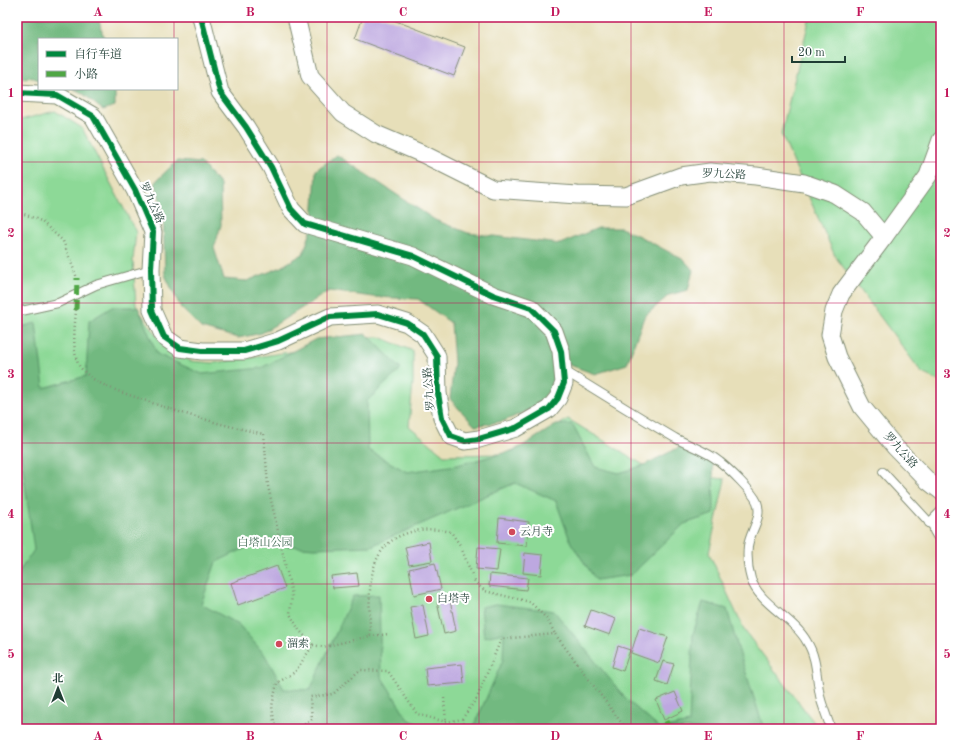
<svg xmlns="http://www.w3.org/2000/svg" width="958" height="746" font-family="'Old Standard TT','Noto Serif SC',serif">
	<rect width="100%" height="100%" fill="#fff"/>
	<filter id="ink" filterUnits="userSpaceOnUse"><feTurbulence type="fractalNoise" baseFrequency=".025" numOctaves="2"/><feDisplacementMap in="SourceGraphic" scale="8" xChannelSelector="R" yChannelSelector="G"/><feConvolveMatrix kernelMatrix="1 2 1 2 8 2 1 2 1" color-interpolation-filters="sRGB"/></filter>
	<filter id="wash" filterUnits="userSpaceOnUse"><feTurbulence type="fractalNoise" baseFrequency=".012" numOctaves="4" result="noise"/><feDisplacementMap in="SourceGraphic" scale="16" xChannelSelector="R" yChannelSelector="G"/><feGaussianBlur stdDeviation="0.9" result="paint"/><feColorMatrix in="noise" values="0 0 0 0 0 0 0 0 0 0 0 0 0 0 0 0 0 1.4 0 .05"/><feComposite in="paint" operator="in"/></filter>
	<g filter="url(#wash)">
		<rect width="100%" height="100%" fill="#e7dfb9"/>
		<g fill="#8dd997" stroke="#568b66">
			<path d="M810,17h131v365l-19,-9 -87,-117 -54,-122z"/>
			<path d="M55,111l27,17 54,104 -3,28 3,46 28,40 26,15 24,2 76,-11 43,-12 47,-3 33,14v31l-4,44 35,29 60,-1 31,-13 33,-22 87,53 70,7 -16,74 35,77 75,99h-802v-608z"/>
		</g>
		<g fill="#72b980" stroke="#487b5a">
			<path d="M17,17h81l6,22h-65v41l-8,-3 -14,3z"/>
			<path d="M73,89h42v17l-12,4c-9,-6 -20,-19 -30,-21z"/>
			<path d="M337,155l98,65 33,13 92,11 38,-16h23l18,8 45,24 9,10 -5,20 -19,5 -25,22 -17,47 -32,10 -28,-10 -29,42 -34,15 -29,5 -25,-27 4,-37 -3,-39 -33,-24 -44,-2 -45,-6 -67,42 -24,5 -37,-10 -20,-20 -16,-33 -2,-65 -8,-28 22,-21 24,2 19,22 1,40 -7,23 10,31 23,2 32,-13 24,-14 10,-28 3,-56z"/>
			<path d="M112,307h26l19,47 45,20 59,-6 55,-29 51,-5 34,35 -34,32 1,49 39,22 50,-7 59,-15 40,-25 16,-1 23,43 24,6 23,-7 40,-20 31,16 1,52 -30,10 -53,51 -35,5 -25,-37 -15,-42 -41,-18 -144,63 -57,2 -58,-5 -40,19 -15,42 38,21 26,30 19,34 26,1 43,-94 26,-1 2,81 27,43 20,10h-411v-154l17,-25 -17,-126v-96l19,-5 8,65 42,-12 3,-55z"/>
			<path d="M703,602l24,7 11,39 26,81 31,-3 10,3h-348l17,-3 29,-66 1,-27 -20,4 -3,-30 15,-3 58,7 72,88 34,30 29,-6 4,-89z"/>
		</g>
		<g id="blocks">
			<g fill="#bda8e0">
				<path d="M363,17h22l80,30 -11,29 -99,-37z"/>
				<path d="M499,518l30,4 -2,24 -30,-3z"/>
				<path d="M429,542l3,19 -23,4 -4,-18z"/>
				<path d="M478,547l22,2 -3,22 -21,-2z"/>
				<path d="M525,553l18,2 -2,20 -18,-2z"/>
				<path d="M435,563l6,26 -27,6 -5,-26z"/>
				<path d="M277,566l8,22 -47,17 -7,-22z"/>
				<path d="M357,573l2,13 -26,2 -2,-12z"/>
				<path d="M490,574l38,4 -2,12 -37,-4z"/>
				<path d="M450,600l6,31 -12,3 -7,-32z"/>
				<path d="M423,605l6,31 -13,3 -6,-32z"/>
				<path d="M591,610l25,9 -6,16 -25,-9z"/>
				<path d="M639,628l29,9 -9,26 -28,-10z"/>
				<path d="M618,646l12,4 -7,21 -11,-4z"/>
				<path d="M663,661l11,3 -7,21 -11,-4z"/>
				<path d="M462,664l2,19 -37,3 -2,-18z"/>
				<path d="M675,692l8,19 -19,9 -8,-20z"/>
			</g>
		</g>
	</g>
	<g filter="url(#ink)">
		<use href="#blocks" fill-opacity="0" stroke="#838e76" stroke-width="1"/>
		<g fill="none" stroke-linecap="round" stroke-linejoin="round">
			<defs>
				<g id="service">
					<path d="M17,312l41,-9 38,-18 55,-16"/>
					<path d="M563,370c38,23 74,46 112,68 15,8 32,13 45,24 10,8 32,29 37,40 6,16 -7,29 -9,44 -1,10 0,23 3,33 8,25 43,39 56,63 11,17 9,39 14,58 3,10 7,20 10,29"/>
					<path d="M883,472l58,63"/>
					<path d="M929,523l12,-12"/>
					<path d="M934,531l7,12"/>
				</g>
				<g id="minor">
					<path d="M296,17l14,59 33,37 33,21 49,21 68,34 84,6 49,1 55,-20 29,-4 46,4 48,7 31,11 28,18 21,25 -43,57 -7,17 -4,24 7,22 25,50 33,40 33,34 13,10"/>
					<path d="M17,93l40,2 36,21 42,74 18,42 -2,37 1,41 12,27 16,11 22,3h42l34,-10 52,-24 48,-3 29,9 16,11 14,22 1,37 4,25 9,18 14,5 14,-2 37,-11 33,-19 9,-11 6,-15 -3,-32 -7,-20 -23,-23 -38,-13 -80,-39 -108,-32 -14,-15 -20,-42 -25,-40 -26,-35 -19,-75"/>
					<path d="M884,237l44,-61 13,-36"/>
				</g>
			</defs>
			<use href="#service" stroke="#838e76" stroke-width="10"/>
			<use href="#minor" stroke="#838e76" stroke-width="19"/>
			<g stroke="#838e76" stroke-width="2.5" stroke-dasharray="1 3" stroke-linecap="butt">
				<path d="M17,211l24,10 22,20 14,37"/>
				<path d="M76,310c-1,14 -5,44 4,57 14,18 41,25 61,32 41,15 81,26 123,35l4,52 24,109 -2,19 9,16 14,15 -18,27 -18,11 -5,23 3,23"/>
				<path d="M370,636l19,-2"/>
				<path d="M313,645l10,2 47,-11c0,-35 -7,-85 32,-101 17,-7 32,-7 49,-3l9,13 15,37 10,9 45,11 17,17 8,15"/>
				<path d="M444,698l2,24 16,-3 2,10"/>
				<path d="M462,719l15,-21 24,-59 54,-5 71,95"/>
				<path d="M298,729l14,-10 -2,-22 23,-3 27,-24 28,1 29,43 29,8"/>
			</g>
			<use href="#service" stroke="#fff" stroke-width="8"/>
			<use href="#minor" stroke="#fff" stroke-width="17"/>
			<g stroke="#4fa644" stroke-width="5" stroke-dasharray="10 5" stroke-linecap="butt">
				<path d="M76,310l1,-32"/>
				<path d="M666,721l4,8"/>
			</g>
			<defs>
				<path id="cycleway" d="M17,93l40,2 36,21 42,74 18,42 -2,37 1,41 12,27 16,11 22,3h42l34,-10 52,-24 48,-3 29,9 16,11 14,22 1,37 4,25 9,18 14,5 14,-2 37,-11 33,-19 9,-11 6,-15 -3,-32 -7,-20 -23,-23 -38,-13 -80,-39 -108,-32 -14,-15 -20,-42 -25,-40 -26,-35 -19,-75"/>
			</defs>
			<use href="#cycleway" stroke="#fff" stroke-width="8"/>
			<use href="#cycleway" stroke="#00873e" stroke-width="6"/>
		</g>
	</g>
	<path fill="none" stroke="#c2185b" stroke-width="1" stroke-opacity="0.55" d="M174,17v22M327,17v712M479,17v712M631,17v712M784,17v712M174,89v640M17,162h924M17,303h924M17,443h924M17,584h924"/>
	<g fill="#d1495b" stroke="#fff" stroke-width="1.5">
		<circle cx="512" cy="532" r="4"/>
		<circle cx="429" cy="599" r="4"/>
		<circle cx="279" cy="644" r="4"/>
	</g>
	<g text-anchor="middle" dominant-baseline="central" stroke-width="4" stroke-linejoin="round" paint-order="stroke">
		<g font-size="11" fill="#1f3d34" stroke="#fff">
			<text transform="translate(724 175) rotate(2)">罗九公路</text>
			<text transform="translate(151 203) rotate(66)">罗九公路</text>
			<text transform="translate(430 389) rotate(-95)">罗九公路</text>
			<text transform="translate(900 451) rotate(48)">罗九公路</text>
		</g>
		<g font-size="11" fill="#1f3d34" stroke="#fff" text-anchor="start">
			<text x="520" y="532">云月寺</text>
			<text x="437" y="599">白塔寺</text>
			<text x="287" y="644">溜索</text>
		</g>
		<g font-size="11" fill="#3a644d" stroke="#fff">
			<text x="265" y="543">白塔山公园</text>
		</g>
	</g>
	<rect width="958" height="746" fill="none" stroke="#fff" stroke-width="44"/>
	<rect x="38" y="38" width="140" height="52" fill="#ffffff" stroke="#a5b1ae"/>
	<rect x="46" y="51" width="20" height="6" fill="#00873e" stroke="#a5b1ae"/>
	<text x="74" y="58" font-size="12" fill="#1f3d34">自行车道</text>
	<rect x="46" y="71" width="20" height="6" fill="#4fa644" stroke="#a5b1ae"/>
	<text x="74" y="78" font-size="12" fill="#1f3d34">小路</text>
	<g transform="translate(58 688)" stroke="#ffffff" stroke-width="3" paint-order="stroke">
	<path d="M0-3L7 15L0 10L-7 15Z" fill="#1f3d34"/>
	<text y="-6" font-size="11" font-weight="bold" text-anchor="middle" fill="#1f3d34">北</text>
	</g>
	<path d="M792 56v6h53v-6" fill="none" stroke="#1f3d34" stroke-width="2"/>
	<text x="798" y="56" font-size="12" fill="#1f3d34" stroke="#ffffff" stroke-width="3" paint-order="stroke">20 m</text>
	<rect x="22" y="22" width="914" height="702" fill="none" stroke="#c2185b" stroke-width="1.5"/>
	<g font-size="13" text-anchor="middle" font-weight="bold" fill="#c2185b">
		<text x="98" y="16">A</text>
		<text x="250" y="16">B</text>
		<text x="403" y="16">C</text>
		<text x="555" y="16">D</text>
		<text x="708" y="16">E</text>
		<text x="860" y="16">F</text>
		<text x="11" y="97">1</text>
		<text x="947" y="97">1</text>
		<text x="11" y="237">2</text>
		<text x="947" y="237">2</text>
		<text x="11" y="378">3</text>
		<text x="947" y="378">3</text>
		<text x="11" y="518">4</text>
		<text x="947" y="518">4</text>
		<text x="11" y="658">5</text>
		<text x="947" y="658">5</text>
		<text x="98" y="740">A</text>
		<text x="250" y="740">B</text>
		<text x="403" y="740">C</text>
		<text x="555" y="740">D</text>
		<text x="708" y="740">E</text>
		<text x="860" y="740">F</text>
	</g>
</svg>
